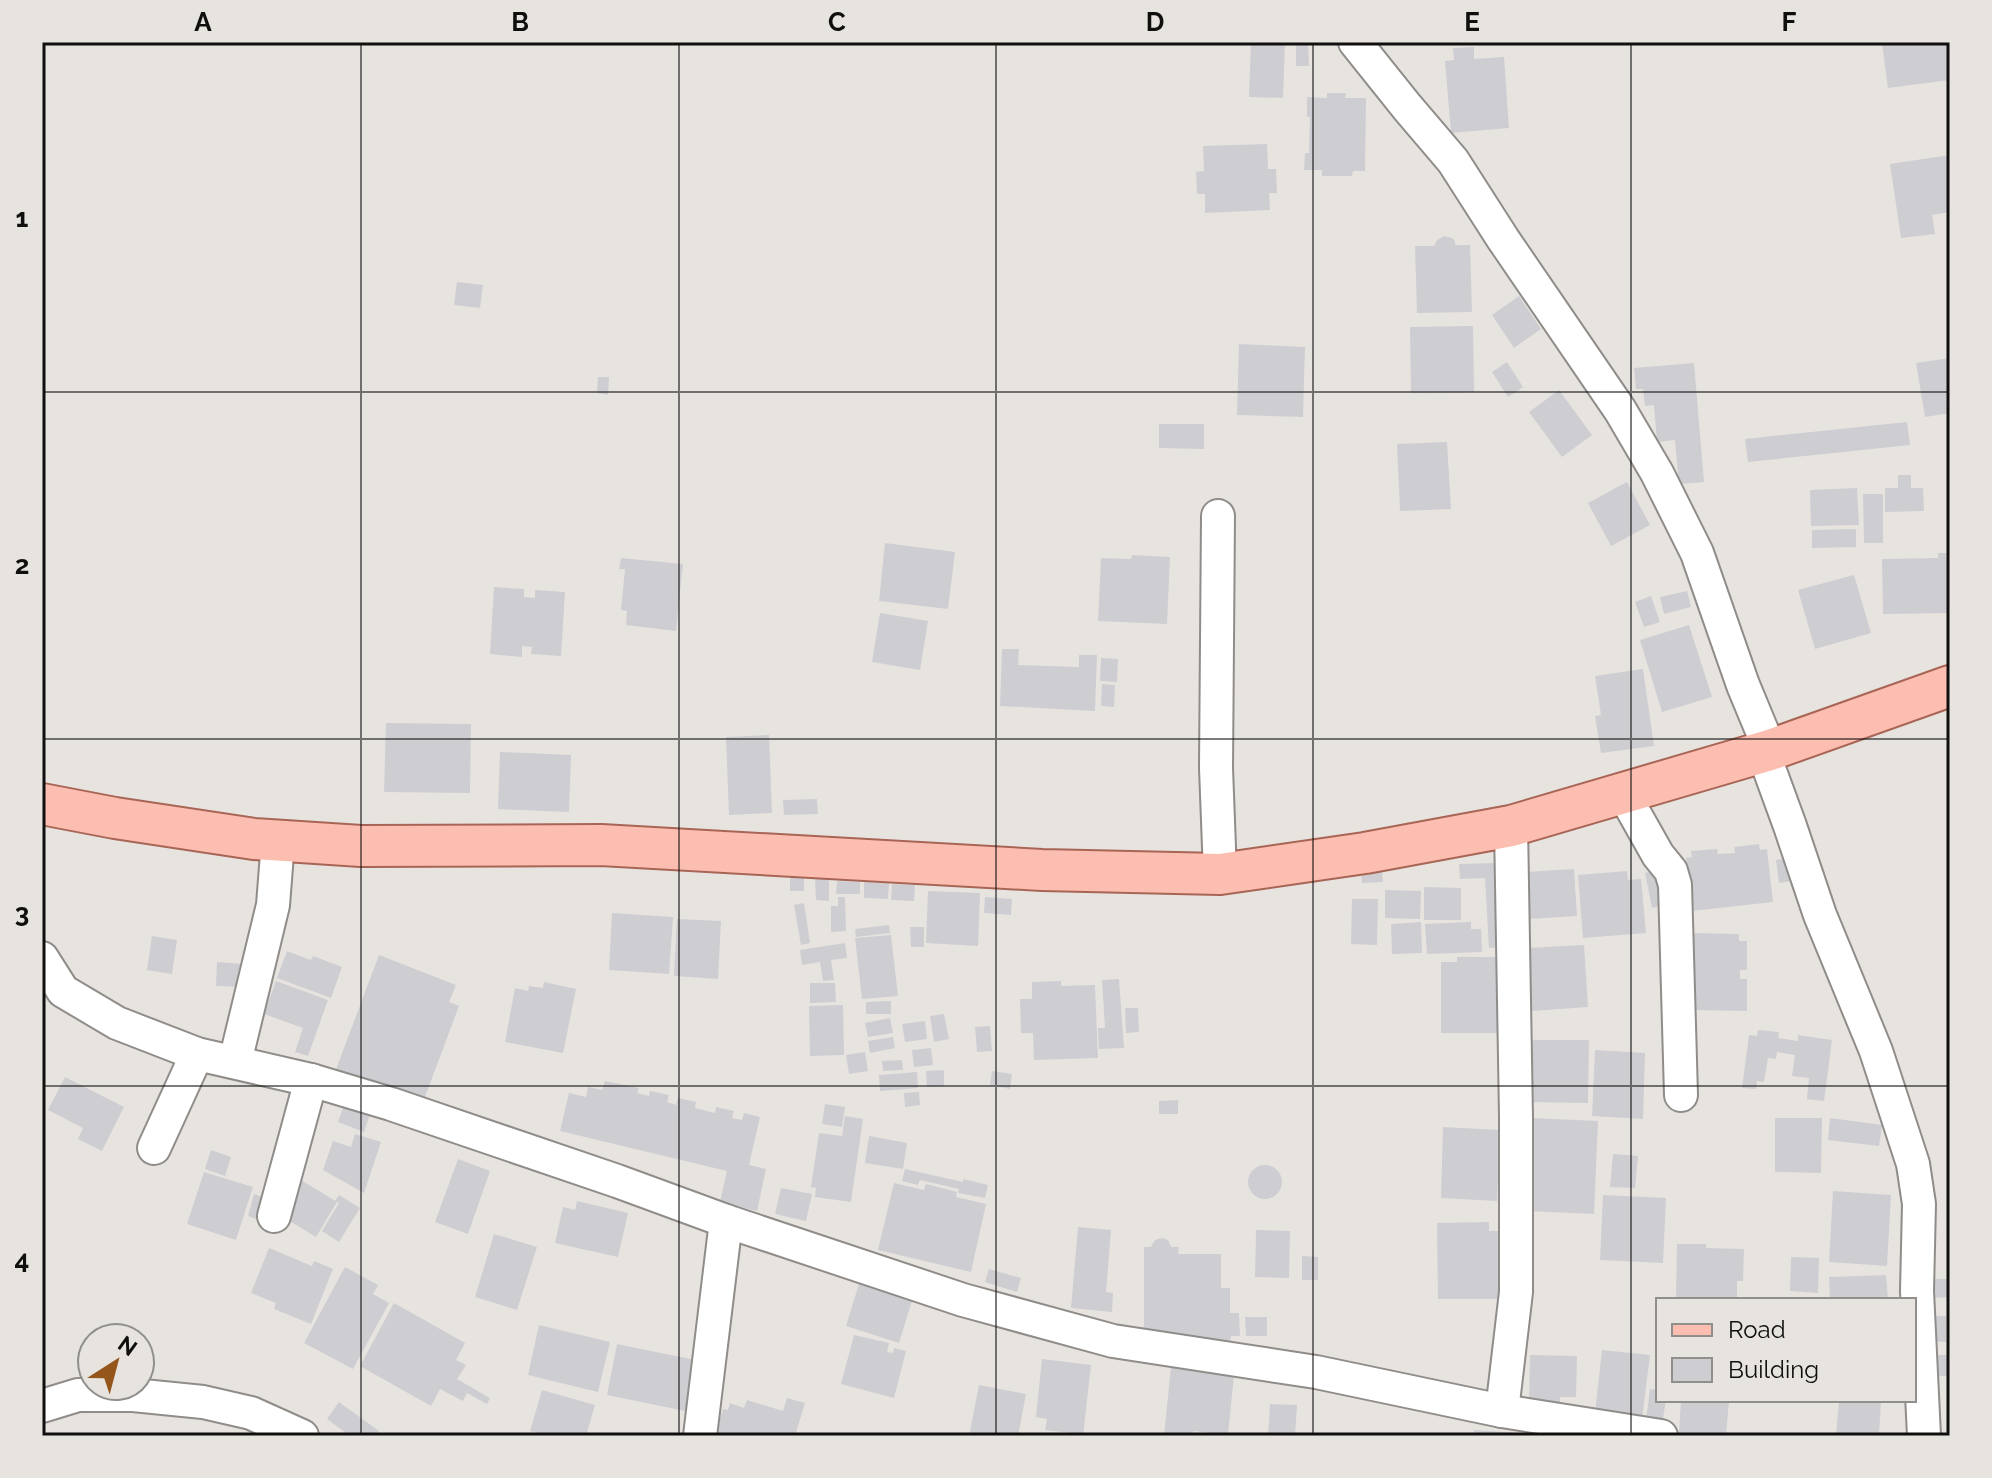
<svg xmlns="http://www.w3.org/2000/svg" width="1992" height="1478" font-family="Raleway,sans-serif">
	<rect width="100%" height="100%" fill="#e7e4e0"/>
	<g fill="#cecdd2">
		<path d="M1251,42h34l-2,56 -34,-1z"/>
		<path d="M1296,42h12l1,24h-13z"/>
		<path d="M1893,42h57v38l-62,8 -6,-45z"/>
		<path d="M1474,47v12l30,-2 5,71 -58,5 -6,-72 9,-1 -1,-12z"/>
		<path d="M1327,93h19l-1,5h21l-1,73h-12l-1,5h-30v-6h-18l1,-17h4l1,-36h-3v-20l20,1z"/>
		<path d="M1267,144l1,25h8l1,24h-8l1,17 -65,3v-19h-8l-1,-22 8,-1 -1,-25z"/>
		<path d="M1950,155v57l-18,3 3,19 -34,4 -11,-74z"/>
		<path d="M1444,236l8,2 3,3v4h15l2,67 -55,1 -2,-67h19l3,-6z"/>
		<path d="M457,282l26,3 -3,23 -26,-3z"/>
		<path d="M1519,296l22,33 -27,19 -22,-33z"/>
		<path d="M1473,326l1,66 -63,1 -1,-66z"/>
		<path d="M1239,344l66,3 -2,70 -66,-2z"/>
		<path d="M1950,358v55l-25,4 -9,-54z"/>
		<path d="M1507,362l16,25 -15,10 -16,-25z"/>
		<path d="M1694,363l10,119 -25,2 -4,-44 -18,2 -3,-37 -9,1 -2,-17h-7l-2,-21z"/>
		<path d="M598,377h11l-1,18 -11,-2z"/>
		<path d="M1559,390l33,45 -30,22 -33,-45z"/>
		<path d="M1907,422l3,23 -162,17 -3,-23z"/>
		<path d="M1159,424h45v25l-45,-1z"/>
		<path d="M1447,442l4,67 -51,2 -3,-67z"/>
		<path d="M1898,475h13v13h12l1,23 -39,1v-24h13z"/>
		<path d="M1627,482l23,43 -39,21 -23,-43z"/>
		<path d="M1857,488l2,37 -48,1 -1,-36z"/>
		<path d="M1863,494h20v49h-19z"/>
		<path d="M1856,529v18l-44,1v-18z"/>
		<path d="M885,543l70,9 -7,57 -69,-8z"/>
		<path d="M1938,553h12v60l-67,1 -1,-55 56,-1z"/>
		<path d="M1132,555l38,2 -3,67 -69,-3 3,-63 30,1z"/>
		<path d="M621,558l62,6 -7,67 -50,-6 1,-14 -6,-1 4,-41h-6z"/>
		<path d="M1854,575l17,58 -56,16 -17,-59z"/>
		<path d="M494,587l30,2v8l11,1v-8l30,2 -4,64 -30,-2 1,-7 -10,-1v11l-32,-3z"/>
		<path d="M1687,591l4,16 -27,7 -4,-17z"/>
		<path d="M1651,596l9,26 -16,5 -9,-25z"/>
		<path d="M880,613l48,8 -8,49 -48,-8z"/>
		<path d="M1689,625l23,72 -50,15 -22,-72z"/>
		<path d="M1002,649h17l-1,16 61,2v-12h18l-2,56 -95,-5z"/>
		<path d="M1101,658l17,1 -1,23 -17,-1z"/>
		<path d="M1643,669l11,77 -53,7 -6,-37 6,-1 -6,-39z"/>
		<path d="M1102,684l13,1 -1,22 -13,-1z"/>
		<path d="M386,723l85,1 -1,69 -86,-1z"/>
		<path d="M769,735l3,78 -43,2 -3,-78z"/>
		<path d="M500,752l71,3 -2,57 -71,-3z"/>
		<path d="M817,799l1,15 -34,1 -1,-15z"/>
		<path d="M1759,844l1,6 7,-1 6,53 -81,9 -6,-53 6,-1 -1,-6 26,-2 1,5 17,-1 -1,-6z"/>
		<path d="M1789,858l3,23 -13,2 -3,-23z"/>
		<path d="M1496,863l4,84 -11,1 -4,-70 -25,1 -1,-15z"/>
		<path d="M1381,864l2,18 -21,1 -1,-18z"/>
		<path d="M1574,869l3,47 -48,3 -3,-47z"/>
		<path d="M1658,870l7,35 -13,3 -7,-35z"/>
		<path d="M1627,871l1,9 13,-1 5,54 -63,5 -5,-63z"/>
		<rect x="790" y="874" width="14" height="17"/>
		<path d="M815,877h14v24l-13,-1z"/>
		<path d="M837,881l23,1v12h-24z"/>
		<path d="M864,882l25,1 -1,16 -24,-1z"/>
		<path d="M892,884l23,1 -1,16 -23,-1z"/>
		<path d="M1424,887l37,1v32h-37z"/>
		<path d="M1385,890l36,1 -1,28 -35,-1z"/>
		<path d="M928,891l52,2 -2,53 -52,-3z"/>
		<path d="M838,897h7l1,34 -15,1v-26h7z"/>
		<path d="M985,897l27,2 -1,16 -27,-2z"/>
		<path d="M1352,899h26l-1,46 -26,-1z"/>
		<path d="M804,903l6,40 -9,2 -7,-40z"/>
		<path d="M612,913l61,4 -4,57 -60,-4z"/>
		<path d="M677,919l44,2 -3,58 -44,-3z"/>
		<path d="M1421,922l1,31 -30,1 -1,-30z"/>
		<path d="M1471,922v7h10l1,23 -55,2 -2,-30z"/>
		<path d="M889,925l1,8 -34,4 -1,-8z"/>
		<path d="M910,927h14v20h-13z"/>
		<path d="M1691,933l48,1v7h8v29h-7v9h7v32l-57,-1z"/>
		<path d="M891,935l7,61 -36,3 -7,-61z"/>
		<path d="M152,936l25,4 -5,34 -25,-4z"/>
		<path d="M845,943l2,15 -16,2 3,20 -11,1 -3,-19 -18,3 -2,-15z"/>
		<path d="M1584,945l4,62 -56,4 -4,-63z"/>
		<path d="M287,951l24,9 2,-4 29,11 -11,31 -54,-20z"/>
		<path d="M379,955l77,30 -7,17 10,4 -37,99 -87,-33z"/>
		<path d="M1457,957h44v76h-60v-71h16z"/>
		<path d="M217,962l27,2 -1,23 -27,-1z"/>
		<path d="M1119,979l5,69 -25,1 -1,-21h7l-3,-48z"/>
		<path d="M276,981l52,19 -20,56 -13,-4 8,-24 -39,-14z"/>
		<path d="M1061,981v5l34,-1 3,73 -64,2 -1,-27h-12l-1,-34h12v-17z"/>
		<path d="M544,982l32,7 -13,64 -58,-11 10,-54 13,3 1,-5 14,2z"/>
		<path d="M810,983h25l1,19 -26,1z"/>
		<path d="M891,1001v13h-25v-12z"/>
		<path d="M843,1005l1,50 -34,1 -1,-50z"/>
		<path d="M1125,1008h13l1,24 -13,1z"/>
		<path d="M944,1014l5,25 -15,3 -4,-26z"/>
		<path d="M890,1018l3,15 -25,4 -3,-14z"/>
		<path d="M925,1021l2,18 -22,3 -3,-18z"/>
		<path d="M990,1026l2,25 -15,1 -2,-25z"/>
		<path d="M1758,1030l21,2 -1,6 20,3v-6l34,5 -8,61 -17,-2 2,-21 -17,-2 3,-21 -18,-3 -1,7 -8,-1 -4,24 -7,-1 -1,8 -14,-1 7,-53 8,1z"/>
		<path d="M893,1037l2,11 -25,5 -2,-12z"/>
		<path d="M1530,1040h59l-1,63 -59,-1z"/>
		<path d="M931,1048l2,17 -19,2 -2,-17z"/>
		<path d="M1595,1050l50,3 -2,66 -51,-3z"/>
		<path d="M865,1052l3,19 -19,3 -3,-19z"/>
		<path d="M902,1060l1,10 -20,1 -1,-10z"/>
		<path d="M944,1070v16l-17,1 -1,-16z"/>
		<path d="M992,1071l20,3 -2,15 -20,-4z"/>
		<path d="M917,1072l1,16 -38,3 -1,-16z"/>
		<path d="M65,1077l59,30 -22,44 -24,-12 5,-11 -35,-18z"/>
		<path d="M605,1081l34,7 -2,5 12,3 1,-5 19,4 -2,7 9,3 2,-7 18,4 -1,6 20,5 1,-6 18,4 -2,7 10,2 2,-7 16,4 -11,48 17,4 -9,42 -37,-9 7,-31 -167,-40 9,-38 17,4 2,-10 14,3z"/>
		<path d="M919,1092l1,13 -15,2 -1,-14z"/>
		<path d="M1178,1100v14h-19v-13z"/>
		<path d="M825,1104l20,3 -3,20 -20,-3z"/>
		<path d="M344,1105l26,9 -6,18 -26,-10z"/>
		<path d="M845,1116l18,3 -12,83 -36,-5 1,-9 -5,-1 8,-54 23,3z"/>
		<path d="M1532,1118l66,3 -4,93 -66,-3z"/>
		<path d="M1775,1118h47l-1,55 -46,-1z"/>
		<path d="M1830,1118l52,7 -3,21 -51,-6z"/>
		<path d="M1443,1127l57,3 -3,71 -56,-3z"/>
		<path d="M355,1134l26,8 -17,51 -41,-23 10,-29 18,6z"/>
		<path d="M869,1136l38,7 -4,26 -38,-6z"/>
		<path d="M211,1150l20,7 -6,19 -20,-7z"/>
		<path d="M1613,1154l25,2 -3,32 -25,-1z"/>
		<path d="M458,1159l32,12 -22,63 -33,-12z"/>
		<circle cx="1265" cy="1182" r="17"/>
		<path d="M905,1169l58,13v-3l25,6 -3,13 -27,-5 1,-4 -39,-9 -2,5 -16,-4z"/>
		<path d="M204,1172l49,15 -17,53 -49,-16z"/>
		<path d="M301,1180l36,22 -21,35 -36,-22z"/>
		<path d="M894,1183l30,7 2,-6 31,8 -1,5 30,7 -15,68 -93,-22z"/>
		<path d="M781,1188l31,6 -6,27 -31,-7z"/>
		<path d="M1833,1191l58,4 -4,71 -58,-4z"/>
		<path d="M254,1194l14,5 -7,22 -13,-5z"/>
		<path d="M339,1195l21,13 -21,34 -17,-11 17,-28 -4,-2z"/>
		<path d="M1603,1195l63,3 -3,65 -63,-3z"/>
		<path d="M577,1201l51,12 -10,44 -63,-14 8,-36 12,3z"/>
		<path d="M1489,1222v9h15v68h-66l-1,-76z"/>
		<path d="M1078,1227l33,3 -5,62 7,1 -1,19 -41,-4z"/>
		<path d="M1256,1230l34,1 -1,47 -34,-1z"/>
		<path d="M494,1234l43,13 -20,63 -42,-13z"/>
		<path d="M1162,1238l6,2 3,7h8l-1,7h43v34h9v25h9l1,23h-9l-1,6 -86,-1v-94h7l4,-7z"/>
		<path d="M1677,1244h29v4l38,1 -1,32h-6v19h-61z"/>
		<path d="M269,1248l43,18 2,-5 19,8 -22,55 -37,-15 2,-6 -25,-10z"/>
		<path d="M1302,1256l16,1v23h-16z"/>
		<path d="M1791,1257l28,1 -1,35 -28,-2z"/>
		<path d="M345,1267l33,18 -5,9 16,9 -36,66 -49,-26z"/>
		<path d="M989,1269l32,9 -4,14 -32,-10z"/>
		<path d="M862,1274l53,17 -16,52 -53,-17z"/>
		<path d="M1886,1275l2,25h-58l-1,-23z"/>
		<path d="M1928,1279h22v18l-21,1z"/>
		<path d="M394,1303l71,40 -9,17 10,5 -9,14 33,19 -3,6 -20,-11 -4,8 -23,-12 -9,17 -71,-40z"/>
		<path d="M1928,1316h18v26l-18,-1z"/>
		<path d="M1245,1317h22v19h-21z"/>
		<path d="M539,1325l71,17 -12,50 -70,-17z"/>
		<path d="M854,1335l35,8 -2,9 6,1 1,-5 12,3 -12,47 -53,-14z"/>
		<path d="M617,1344l78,16 -10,51 -78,-16z"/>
		<path d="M1602,1350l48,5 -8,64 -47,-6z"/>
		<path d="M1530,1355l47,1 -1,41h-16v9l-31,-1z"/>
		<rect x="1935" y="1355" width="15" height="21"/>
		<path d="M1042,1359l49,6 -8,71h-11v-3l-27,-3 2,-11 -11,-2z"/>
		<path d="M1171,1367l63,8 -6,60 -35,-4v5h-29z"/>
		<path d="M979,1385l47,9 -8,42h-49z"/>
		<path d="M1650,1389l8,1v10h8l-4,24 -16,-3z"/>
		<path d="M542,1390l53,15 -9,31h-38l-18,-5z"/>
		<path d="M787,1398l18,5 -10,33h-80l8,-27 5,1 2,-7 14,5 3,-8 36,11z"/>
		<path d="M1681,1400h48l-3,36 -47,-3z"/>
		<path d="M1839,1400h42l-2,36h-43z"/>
		<path d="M339,1402l40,29 -4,5h-25l-23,-17z"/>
		<path d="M1270,1404l27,1 -2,31h-27z"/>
		<path d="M1474,1430l58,4 -1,2h-57z"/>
	</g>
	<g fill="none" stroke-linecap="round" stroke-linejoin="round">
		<defs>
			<g id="minor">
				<path d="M1355,42l52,65 46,54 50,78 117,171 37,63 40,80 46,132 27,65"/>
				<path d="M1218,516l-2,252 4,106"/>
				<path d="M1763,752l27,74 30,89 56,136 37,113 6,40 -2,87 7,145"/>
				<path d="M1623,793l35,62 13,16 4,14 6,210"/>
				<path d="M42,958l21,33 54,32 80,31 114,26 80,24 226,77 109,40 237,79 150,41 203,31 186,39 159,25"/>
				<path d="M235,1062l38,-157 5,-64"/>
				<path d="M154,1148l43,-94"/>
				<path d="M274,1216l37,-136"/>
				<path d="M42,1406l36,-11h55l70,7 48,11 51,23"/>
				<path d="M1502,1411l14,-119v-175l-5,-291"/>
				<path d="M700,1436l26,-215"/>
			</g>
			<path id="major" d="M42,804l73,14 139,21 107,7 240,-1 441,25 178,4 145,-21 146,-27 259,-76 180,-64"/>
		</defs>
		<use href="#minor" stroke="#8f8c89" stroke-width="36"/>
		<use href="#major" stroke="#a86556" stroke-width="44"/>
		<use href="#minor" stroke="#fff" stroke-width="32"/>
		<use href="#major" stroke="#fcbeb0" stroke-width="40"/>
	</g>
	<path fill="none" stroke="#100f0e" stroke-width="2" stroke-opacity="0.55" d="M361,42v1394M679,42v1394M996,42v1394M1313,42v1394M1631,42v1394M42,392h1908M42,739h1908M42,1086h1908"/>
	<rect width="1992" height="1478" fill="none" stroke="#e7e4e0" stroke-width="88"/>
	<rect x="1656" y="1298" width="260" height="104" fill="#e7e4e0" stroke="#918f8c" stroke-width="2"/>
	<rect x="1672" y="1324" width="40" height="12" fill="#fcbeb0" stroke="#918f8c" stroke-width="2"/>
	<text x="1728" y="1338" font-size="24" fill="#100f0e">Road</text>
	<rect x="1672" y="1358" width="40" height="24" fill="#cecdd2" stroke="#918f8c" stroke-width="2"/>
	<text x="1728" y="1378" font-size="24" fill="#100f0e">Building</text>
	<g transform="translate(116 1362) rotate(36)"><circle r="38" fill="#e7e4e0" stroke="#918f8c" stroke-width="2"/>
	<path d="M0-6L14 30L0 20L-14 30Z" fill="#94561b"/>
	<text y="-12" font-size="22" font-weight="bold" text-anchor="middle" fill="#100f0e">N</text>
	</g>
	<rect x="44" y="44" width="1904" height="1390" fill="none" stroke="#100f0e" stroke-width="3"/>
	<g font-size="26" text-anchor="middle" font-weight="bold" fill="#100f0e">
		<text x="203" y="31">A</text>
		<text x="520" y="31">B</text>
		<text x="837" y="31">C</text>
		<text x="1155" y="31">D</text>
		<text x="1472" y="31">E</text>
		<text x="1789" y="31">F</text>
		<text x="22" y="227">1</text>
		<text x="22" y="574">2</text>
		<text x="22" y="922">3</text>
		<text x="22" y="1269">4</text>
	</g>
</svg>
